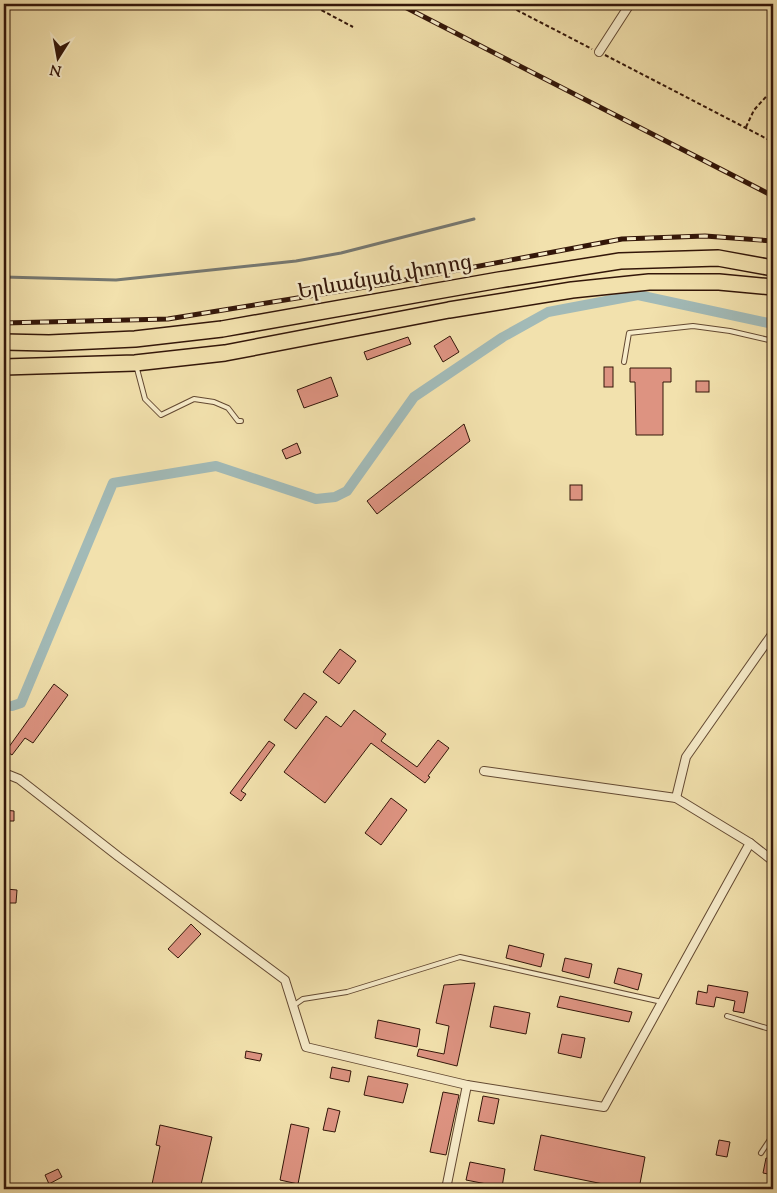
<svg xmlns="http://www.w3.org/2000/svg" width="777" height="1193" font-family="'Sorts Mill Goudy','Noto Serif Armenian',serif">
	<rect width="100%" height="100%" fill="#f2e1ad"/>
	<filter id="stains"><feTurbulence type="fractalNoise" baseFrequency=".004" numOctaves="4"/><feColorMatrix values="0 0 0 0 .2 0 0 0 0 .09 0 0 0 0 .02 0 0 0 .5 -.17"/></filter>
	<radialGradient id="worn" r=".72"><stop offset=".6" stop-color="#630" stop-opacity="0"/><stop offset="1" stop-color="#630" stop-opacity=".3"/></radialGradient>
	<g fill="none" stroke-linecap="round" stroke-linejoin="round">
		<path stroke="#767871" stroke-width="3" d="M4,277l112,3 180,-19 45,-8 133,-34"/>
		<path stroke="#a2bab7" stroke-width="10" d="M12,706l9,-3 92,-220 103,-17 100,33 19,-2 12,-6 67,-94 89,-60 45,-25 90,-17 135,29"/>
	</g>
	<g fill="#dd9381" stroke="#331609">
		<path d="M450,336l9,16 -16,10 -9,-16z"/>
		<path d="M408,337l3,7 -44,16 -3,-8z"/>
		<rect x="604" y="367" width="9" height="20"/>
		<path d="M630,368h41v14h-8v53h-27l-1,-53h-5z"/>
		<path d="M331,377l7,19 -34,12 -7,-18z"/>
		<rect x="696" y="381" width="13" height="11"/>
		<path d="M464,424l6,17 -93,73 -10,-13z"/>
		<path d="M297,443l4,10 -15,6 -4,-9z"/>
		<rect x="570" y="485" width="12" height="15"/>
		<path d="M340,649l16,12 -17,23 -16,-12z"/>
		<path d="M54,684l14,11 -35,48 -8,-5 -13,17 -6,-4z"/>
		<path d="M304,693l13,9 -21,27 -12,-9z"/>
		<path d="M354,710l32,24 -5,7 36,26 21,-27 11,8 -21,28 2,1 -5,6 -54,-40 -46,60 -41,-31 42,-56 15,11z"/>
		<path d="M269,741l6,4 -34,46 5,3 -5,7 -11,-8z"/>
		<path d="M391,798l16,12 -26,35 -16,-12z"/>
		<path d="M4,810l10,1v10h-10z"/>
		<path d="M6,889l11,1 -1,13h-11z"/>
		<path d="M191,924l10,10 -23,24 -10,-9z"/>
		<path d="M509,945l35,9 -3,13 -35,-9z"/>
		<path d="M565,958l27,6 -3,14 -27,-7z"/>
		<path d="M618,968l24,6 -4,16 -24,-7z"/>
		<path d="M475,983l-18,83 -40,-10 2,-7 25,5 5,-28 -13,-3 8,-38z"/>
		<path d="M708,985l40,7 -4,21 -11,-2 2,-10 -19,-4 -2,10 -18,-3 2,-13 9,2z"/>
		<path d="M560,996l72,16 -3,10 -72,-15z"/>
		<path d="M494,1006l36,7 -4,21 -36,-7z"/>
		<path d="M378,1020l42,9 -3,18 -42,-9z"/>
		<path d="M562,1034l23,4 -4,20 -23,-5z"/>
		<path d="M246,1051l16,3 -2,7 -15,-3z"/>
		<path d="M332,1067l19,4 -2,11 -19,-4z"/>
		<path d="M368,1076l40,8 -5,19 -39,-8z"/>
		<path d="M443,1092l16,3 -13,60 -16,-3z"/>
		<path d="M483,1096l16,3 -5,25 -16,-3z"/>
		<path d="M328,1108l12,3 -5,21 -12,-2z"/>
		<path d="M291,1124l18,4 -11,56 -18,-4z"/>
		<path d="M160,1125l52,12 -12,52h-49l9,-43 -4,-1z"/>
		<path d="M541,1135l104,22 -6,32h-11l-94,-19z"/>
		<path d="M719,1140l11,2 -3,15 -11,-2z"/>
		<path d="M766,1158l7,1v16l-10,-2z"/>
		<path d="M470,1162l35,7 -3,18 -36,-7z"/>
		<path d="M58,1169l4,8 -13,7 -4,-9z"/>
	</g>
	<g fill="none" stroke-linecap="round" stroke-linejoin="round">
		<defs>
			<g id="lane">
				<path d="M624,362l5,-29 64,-7 37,5 43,10"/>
				<path d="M136,365l9,34 16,16 33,-16 20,3 14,6 10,13h3"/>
				<path d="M293,1006l10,-7 44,-7 113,-35 202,45"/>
				<path d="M727,1016l46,14"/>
				<path d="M761,1153l12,-18"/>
			</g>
			<g id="street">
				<path d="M599,52l31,-48"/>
				<path d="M484,771l192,27 74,45 23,18"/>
				<path d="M4,773l15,6 100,78 166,123 21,67 161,38 137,22 146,-264"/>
				<path d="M676,798l10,-41 87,-124"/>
				<path d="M446,1189l21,-104"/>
			</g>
			<g id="highway">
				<path d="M4,342l45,1 86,-4 87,-10 277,-49 121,-19 98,-3 55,10"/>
				<path d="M4,367l131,-4 90,-10 224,-43 123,-20 77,-8h70l54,5"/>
			</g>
		</defs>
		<use href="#lane" stroke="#634932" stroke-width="6"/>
		<use href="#street" stroke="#634932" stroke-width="10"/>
		<use href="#highway" stroke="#331609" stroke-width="18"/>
		<g stroke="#331609" stroke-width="2" stroke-dasharray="4 2.5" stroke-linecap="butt">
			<path d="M310,4l43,23"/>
			<path d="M505,4l87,45"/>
			<path d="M605,55l168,87"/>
			<path d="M746,127l8,-17 19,-21"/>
		</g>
		<use href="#lane" stroke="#f7ecca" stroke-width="4"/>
		<use href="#street" stroke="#f7ecca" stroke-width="8"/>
		<use href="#highway" stroke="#f2e1ad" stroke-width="15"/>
		<defs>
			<g id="rail">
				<path d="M399,4l374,192"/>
				<path d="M4,323l164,-4 216,-35 238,-45 83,-3 68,5"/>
			</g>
		</defs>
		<use href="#rail" stroke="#331609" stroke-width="5"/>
		<use href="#rail" stroke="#f7ecca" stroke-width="3" stroke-dasharray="9" stroke-linecap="butt"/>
	</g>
	<g text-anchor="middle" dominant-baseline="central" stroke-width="5" stroke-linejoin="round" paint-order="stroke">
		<g font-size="21" fill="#331609" stroke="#f7ecca">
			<text transform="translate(385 278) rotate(-10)">Երևանյան փողոց</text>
		</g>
	</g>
	<rect width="777" height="1193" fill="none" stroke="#f2e1ad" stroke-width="20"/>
	<rect x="5" y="5" width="767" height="1183" fill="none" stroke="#331609" stroke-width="2.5"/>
	<rect x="10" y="10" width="757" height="1173" fill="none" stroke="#331609"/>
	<g transform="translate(58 58) rotate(191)" stroke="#f7ecca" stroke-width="4" paint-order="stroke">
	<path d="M0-4L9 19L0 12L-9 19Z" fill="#331609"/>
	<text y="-8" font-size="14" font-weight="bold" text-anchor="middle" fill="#331609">N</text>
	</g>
	<rect width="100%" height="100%" filter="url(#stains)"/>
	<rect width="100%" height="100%" fill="url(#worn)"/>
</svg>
